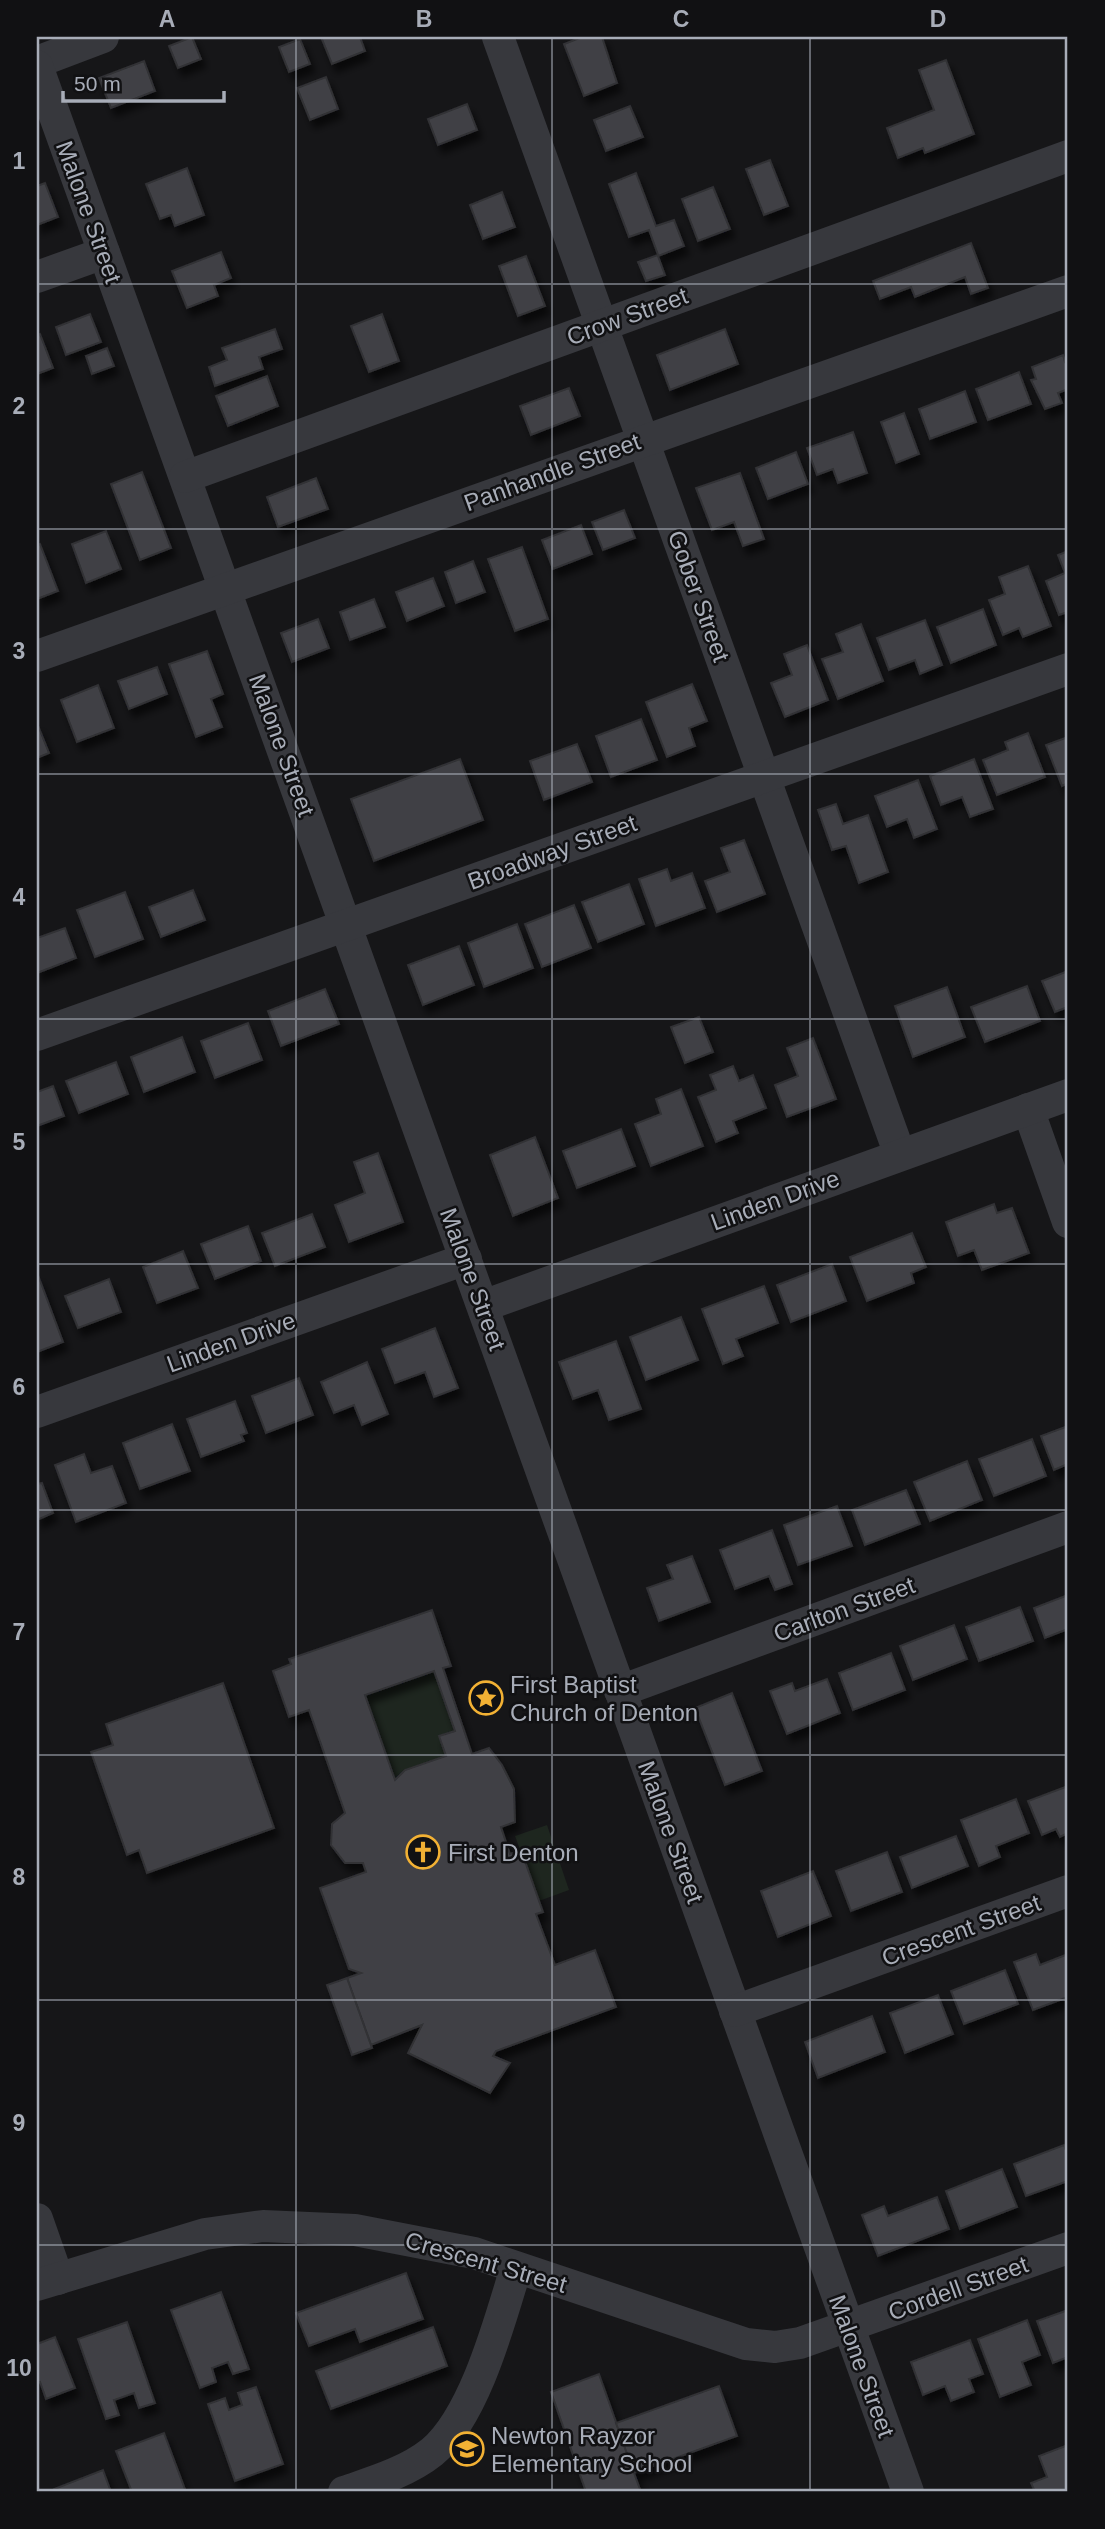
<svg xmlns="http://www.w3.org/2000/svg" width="1105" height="2529" font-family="Arial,sans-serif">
	<defs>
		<filter id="shadow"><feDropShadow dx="4.5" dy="8" stdDeviation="3.5" flood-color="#0009"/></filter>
	</defs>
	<rect width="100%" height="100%" fill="#161618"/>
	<g fill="#1e261f">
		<path d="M434,1671l21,60 -16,5 7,20 -41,14 -10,10 -30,-85z"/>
		<path d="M547,1825l22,65 -30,11 -24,-65z"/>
	</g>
	<g fill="#404145" stroke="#303034" stroke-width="2" fill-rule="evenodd" filter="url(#shadow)">
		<path d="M192,37l9,22 -23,9 -9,-22z"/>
		<path d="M321,37h39l5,14 -33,13z"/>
		<path d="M582,37h20l15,46 -33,13 -20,-52z"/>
		<path d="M300,39l10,25 -21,8 -10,-25z"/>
		<path d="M946,60l28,74 -49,19 -2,-5 -25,10 -11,-30 47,-18 -15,-40z"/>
		<path d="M144,61l11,30 -44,17 -12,-30z"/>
		<path d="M326,77l12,32 -28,11 -13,-32z"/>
		<path d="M467,104l10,26 -39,15 -10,-26z"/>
		<path d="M630,106l13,31 -37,14 -12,-31z"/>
		<path d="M770,160l18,46 -24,9 -18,-46z"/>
		<path d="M187,168l17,47 -29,11 -4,-11 -11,4 -14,-35z"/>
		<path d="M636,173l20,53 18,-6 10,26 -26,10 7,19 -19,6 -8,-19 20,-7 -9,-25 -20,7 -20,-53z"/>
		<path d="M45,183l13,34 -21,8v-39z"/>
		<path d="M713,187l17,42 -32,12 -16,-42z"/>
		<path d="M502,192l13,35 -32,12 -13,-34z"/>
		<path d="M971,243l17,45 -17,6 -6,-17 -50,20 -4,-10 -31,12 -7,-18z"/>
		<path d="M221,252l10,26 -17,7 4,11 -31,12 -15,-37z"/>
		<path d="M526,256l19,50 -27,10 -19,-50z"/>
		<path d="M90,314l11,28 -35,13 -10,-28z"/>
		<path d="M382,314l17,47 -30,11 -18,-46z"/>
		<path d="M275,329l7,20 -23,8 4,12 -48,17 -6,-19 18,-7 -5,-12z"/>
		<path d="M725,329l13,35 -68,26 -13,-35z"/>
		<path d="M40,334l13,34 -16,6v-39z"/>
		<path d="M107,348l7,18 -22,8 -6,-18z"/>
		<path d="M1063,355l2,7 3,-1v28l-10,4 4,10 -17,6 -14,-29 5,-1 -4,-12z"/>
		<path d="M1019,372l12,32 -43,16 -12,-31z"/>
		<path d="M267,376l11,30 -50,20 -12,-30z"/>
		<path d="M569,388l11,28 -49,19 -11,-29z"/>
		<path d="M965,391l11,31 -46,17 -11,-30z"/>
		<path d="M904,413l15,41 -23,9 -15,-41z"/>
		<path d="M853,432l14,41 -29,10 -5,-14 -16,6 -10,-27z"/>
		<path d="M796,452l12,32 -40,15 -12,-31z"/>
		<path d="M142,472l29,76 -31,12 -29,-76z"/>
		<path d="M740,473l24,66 -21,7 -9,-24 -22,8 -16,-42z"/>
		<path d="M316,478l12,31 -50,18 -11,-30z"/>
		<path d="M624,510l11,28 -32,12 -11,-28z"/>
		<path d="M581,525l11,29 -39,15 -11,-29z"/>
		<path d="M106,531l15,38 -35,14 -14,-39z"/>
		<path d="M40,544l18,47 -21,8v-54z"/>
		<path d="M522,547l26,72 -33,12 -27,-72z"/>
		<path d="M1068,551v61l-9,3 -13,-34 19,-8 -7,-18z"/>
		<path d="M473,561l12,31 -29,11 -11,-31z"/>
		<path d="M1028,566l23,60 -28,11 -4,-9 -16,7 -14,-35 16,-6 -6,-17z"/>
		<path d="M433,578l11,28 -37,15 -11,-29z"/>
		<path d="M374,599l11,28 -35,13 -10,-28z"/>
		<path d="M983,609l13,36 -45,18 -14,-36z"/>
		<path d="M318,619l11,29 -37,14 -11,-29z"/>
		<path d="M925,620l17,45 -22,9 -5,-14 -26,10 -12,-32z"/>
		<path d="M861,624l22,57 -45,18 -16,-40 21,-7 -7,-18z"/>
		<path d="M807,645l21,55 -43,17 -14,-34 21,-8 -8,-21z"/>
		<path d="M207,651l16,43 -12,5 11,28 -26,10 -27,-73z"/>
		<path d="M157,667l10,27 -38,15 -11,-28z"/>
		<path d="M692,684l15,37 -18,7 6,18 -28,11 -21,-55z"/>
		<path d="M98,685l16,43 -37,14 -16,-42z"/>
		<path d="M641,719l16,41 -46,17 -15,-41z"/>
		<path d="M37,723l12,30 -12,5z"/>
		<path d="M1028,733l17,44 -48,18 -14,-35 25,-10 -3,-8z"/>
		<path d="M1068,737v46l-6,3 -16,-41z"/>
		<path d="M577,744l15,38 -48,18 -14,-39z"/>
		<path d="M460,759l23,61 -109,41 -23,-62z"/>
		<path d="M974,759l19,50 -23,8 -8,-20 -21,8 -11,-29z"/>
		<path d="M918,780l19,49 -23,9 -7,-19 -20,8 -12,-31z"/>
		<path d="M836,804l7,20 25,-9 20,57 -29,11 -13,-37 -14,4 -14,-40z"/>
		<path d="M744,840l21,54 -48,18 -12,-31 25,-9 -9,-24z"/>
		<path d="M667,869l4,12 21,-8 13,35 -49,18 -17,-47z"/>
		<path d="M629,884l15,40 -46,18 -16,-40z"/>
		<path d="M193,890l12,30 -44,17 -12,-30z"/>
		<path d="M125,892l18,47 -48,18 -18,-47z"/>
		<path d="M574,905l17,43 -49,19 -17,-43z"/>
		<path d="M517,924l16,44 -49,19 -16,-44z"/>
		<path d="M65,928l11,30 -39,15v-35z"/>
		<path d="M459,946l15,39 -51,20 -15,-40z"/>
		<path d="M1068,971v36l-13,5 -13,-31z"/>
		<path d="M1027,986l13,35 -55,21 -14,-35z"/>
		<path d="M947,987l18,50 -52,20 -18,-51z"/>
		<path d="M325,989l14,35 -58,22 -13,-35z"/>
		<path d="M699,1017l14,35 -28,11 -14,-36z"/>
		<path d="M248,1023l14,37 -47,18 -14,-37z"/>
		<path d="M182,1037l13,35 -51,20 -13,-35z"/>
		<path d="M813,1038l23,61 -49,18 -12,-32 23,-9 -11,-28z"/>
		<path d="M116,1062l12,32 -49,19 -13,-32z"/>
		<path d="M733,1066l6,15 14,-6 13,33 -33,13 5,12 -22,9 -18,-45 18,-7 -6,-15z"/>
		<path d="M53,1086l11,30 -27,10v-34z"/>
		<path d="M681,1089l22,57 -52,20 -16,-42 26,-10 -5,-15z"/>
		<path d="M621,1129l14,37 -58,22 -14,-37z"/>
		<path d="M535,1137l23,61 -45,18 -23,-61z"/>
		<path d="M378,1153l25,69 -54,20 -14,-37 30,-12 -11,-31z"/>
		<path d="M994,1204l3,9 15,-5 17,45 -47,17 -8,-20 -16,6 -12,-34z"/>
		<path d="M312,1214l13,33 -50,19 -13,-33z"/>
		<path d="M248,1226l13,35 -46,18 -14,-35z"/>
		<path d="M912,1233l14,34 -15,6 3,10 -47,18 -17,-44z"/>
		<path d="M183,1251l15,37 -41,15 -14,-36z"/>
		<path d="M832,1264l14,37 -55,21 -14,-37z"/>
		<path d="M38,1275l25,67 -26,10v-76z"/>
		<path d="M109,1279l12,33 -43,16 -13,-32z"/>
		<path d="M764,1286l14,37 -42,16 7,17 -20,8 -21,-55z"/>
		<path d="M681,1317l17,43 -52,20 -16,-43z"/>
		<path d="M435,1328l23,60 -24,9 -9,-25 -30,11 -13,-34z"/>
		<path d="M616,1341l25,68 -32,11 -11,-30 -25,9 -14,-37z"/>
		<path d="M367,1362l21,52 -26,11 -8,-20 -20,8 -13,-31z"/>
		<path d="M299,1378l14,37 -47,18 -14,-37z"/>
		<path d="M235,1401l12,32 -6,2 3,6 -43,16 -14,-38z"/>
		<path d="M172,1424l18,47 -50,18 -17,-46z"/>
		<path d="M1068,1426v38l-14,6 -13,-34z"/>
		<path d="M1032,1439l14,37 -52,20 -15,-37z"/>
		<path d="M84,1454l7,19 21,-7 14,37 -50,19 -21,-57z"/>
		<path d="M967,1461l15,39 -52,21 -16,-39z"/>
		<path d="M42,1483l11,30 -16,7v-36z"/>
		<path d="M906,1490l14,34 -55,21 -13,-35z"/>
		<path d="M837,1506l15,40 -54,19 -14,-40z"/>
		<path d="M772,1530l20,54 -17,6 -6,-14 -34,13 -15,-39z"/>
		<path d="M692,1556l18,46 -51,19 -12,-33 26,-9 -6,-14z"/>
		<path d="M1068,1595v34l-23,9 -11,-30z"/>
		<path d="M1020,1607l13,34 -54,20 -13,-34z"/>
		<path d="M432,1610l19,56 -8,2 29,86 17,-6 13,17 12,24 1,33 -14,5 9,27 11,-4 22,62 -7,2 19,51 40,-15 21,57 -120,44 -3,5 17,7 -20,30 -82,-40 14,-28 -51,20 -24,-67 14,-5 -12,-4 -29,-81 46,-16 -3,-9h-18l-14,-18 1,-21 13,-11 -36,-103 -20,7 -16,-46 18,-7 -2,-5zM434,1671l21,60 -16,5 7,20 -41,14 -10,10 -30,-85z"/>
		<path d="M954,1625l13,34 -54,21 -13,-34z"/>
		<path d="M891,1653l14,37 -52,20 -14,-37z"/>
		<path d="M827,1679l13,34 -53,21 -17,-43 22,-8 3,8z"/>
		<path d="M223,1683l51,145 -127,45 -8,-23 -12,5 -36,-103 22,-7 -7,-21z"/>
		<path d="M732,1693l30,78 -37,14 -30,-77z"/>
		<path d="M1068,1786v47l-8,4 -4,-8 -14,6 -14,-34z"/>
		<path d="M1016,1799l13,34 -33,13 4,11 -21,9 -18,-46z"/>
		<path d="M956,1836l12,30 -56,22 -12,-31z"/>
		<path d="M887,1852l15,40 -51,19 -15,-40z"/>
		<path d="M813,1871l18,45 -53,21 -17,-46z"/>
		<path d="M1036,1954l4,11 28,-11v43l-35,13 -19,-48z"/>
		<path d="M1005,1970l13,34 -54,20 -13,-33z"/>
		<path d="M347,1978l25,70 -20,7 -25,-70z"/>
		<path d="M938,1995l15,39 -48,19 -15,-40z"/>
		<path d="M872,2016l13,36 -67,26 -13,-36z"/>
		<path d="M1064,2145l4,11v25l-42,15 -12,-32z"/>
		<path d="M1002,2169l15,38 -57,22 -14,-38z"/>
		<path d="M937,2197l12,32 -71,27 -16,-41 22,-9 4,10z"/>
		<path d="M406,2273l17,46 -63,23 -5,-13 -46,17 -13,-33z"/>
		<path d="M221,2292l28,77 -16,5 -5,-12 -16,6 4,14 -16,6 -29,-78z"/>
		<path d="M1068,2310v47l-15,6 -16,-42z"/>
		<path d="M1027,2320l13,35 -18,7 9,23 -31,12 -22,-58z"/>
		<path d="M127,2322l28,81 -16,5 -5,-15 -20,7 5,15 -13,4 -28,-80z"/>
		<path d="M433,2327l14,39 -116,43 -15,-38z"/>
		<path d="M55,2337l20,51 -29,11 -6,-17 -3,1v-39z"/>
		<path d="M970,2340l13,34 -14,5 5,13 -23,9 -6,-15 -22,9 -12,-33z"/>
		<path d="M599,2374l35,99 7,19h-55l-35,-100z"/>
		<path d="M719,2386l18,50 -103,37 -18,-50z"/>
		<path d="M256,2387l27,77 -48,17 -27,-77 17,-6 4,12 13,-5 -4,-12z"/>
		<path d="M164,2433l22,59h-54l-16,-41z"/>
		<path d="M1068,2445v47h-33l-4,-9 16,-6 -8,-21z"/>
		<path d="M103,2470l8,22h-56l-1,-3z"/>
	</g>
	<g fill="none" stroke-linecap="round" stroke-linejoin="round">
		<g stroke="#37383d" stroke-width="32">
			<path d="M498,37l402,1118"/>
			<path d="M37,62l66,-25"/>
			<path d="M37,66l871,2426"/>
			<path d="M37,277l67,-24"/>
			<path d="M185,477l883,-321"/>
			<path d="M37,656l1031,-365"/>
			<path d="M37,1035l1031,-366"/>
			<path d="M1028,1109l40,113"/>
			<path d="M483,1306l585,-211"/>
			<path d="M37,1412l429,-153"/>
			<path d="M620,1691l448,-164"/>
			<path d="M735,2011l333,-120"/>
			<path d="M37,2219l21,60"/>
			<path d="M37,2285l168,-51 58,-8 92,4 119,23 272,91 29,3 25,-4 268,-95"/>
			<path d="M344,2492c29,-10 63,-20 88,-40 43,-36 68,-132 84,-184"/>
		</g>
	</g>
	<path fill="none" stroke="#a8adb8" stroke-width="2" stroke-opacity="0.55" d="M296,37v2455M552,37v2455M810,37v2455M37,284h1031M37,529h1031M37,774h1031M37,1019h1031M37,1264h1031M37,1510h1031M37,1755h1031M37,2000h1031M37,2245h1031"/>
	<defs>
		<symbol id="sight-ring" viewBox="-11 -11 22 22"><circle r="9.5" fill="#111113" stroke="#f2b134" stroke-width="1.5"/><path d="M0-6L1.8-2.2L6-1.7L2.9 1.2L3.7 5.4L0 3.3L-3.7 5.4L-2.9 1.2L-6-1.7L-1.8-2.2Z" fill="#f2b134"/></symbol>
		<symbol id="church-ring" viewBox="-11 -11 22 22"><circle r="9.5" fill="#111113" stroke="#f2b134" stroke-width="1.5"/><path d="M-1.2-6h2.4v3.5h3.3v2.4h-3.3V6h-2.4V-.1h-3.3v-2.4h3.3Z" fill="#f2b134"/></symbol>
		<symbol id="school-ring" viewBox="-11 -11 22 22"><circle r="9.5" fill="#111113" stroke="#f2b134" stroke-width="1.5"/><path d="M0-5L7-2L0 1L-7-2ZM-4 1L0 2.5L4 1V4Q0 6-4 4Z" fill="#f2b134"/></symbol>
	</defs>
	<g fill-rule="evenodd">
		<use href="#sight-ring" x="467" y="1679" width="38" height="38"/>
		<use href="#church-ring" x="404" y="1833" width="38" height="38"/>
		<use href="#school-ring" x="448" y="2430" width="38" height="38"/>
	</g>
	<g text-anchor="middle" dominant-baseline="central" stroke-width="5" stroke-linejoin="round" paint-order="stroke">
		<g font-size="24" fill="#a8adb8" stroke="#111113">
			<text transform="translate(89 212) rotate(70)">Malone Street</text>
			<text transform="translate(627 316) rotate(-20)">Crow Street</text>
			<text transform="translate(552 472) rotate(-20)">Panhandle Street</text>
			<text transform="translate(699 596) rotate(70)">Gober Street</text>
			<text transform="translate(282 745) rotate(70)">Malone Street</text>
			<text transform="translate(552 852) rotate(-20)">Broadway Street</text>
			<text transform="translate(775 1200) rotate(-20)">Linden Drive</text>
			<text transform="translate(473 1279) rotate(70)">Malone Street</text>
			<text transform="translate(231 1342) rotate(-20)">Linden Drive</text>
			<text transform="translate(844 1609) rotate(-20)">Carlton Street</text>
			<text transform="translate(671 1832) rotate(70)">Malone Street</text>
			<text transform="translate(961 1930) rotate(-20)">Crescent Street</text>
			<text transform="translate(486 2262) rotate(16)">Crescent Street</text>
			<text transform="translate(958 2288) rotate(-20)">Cordell Street</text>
			<text transform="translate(862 2366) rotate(70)">Malone Street</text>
		</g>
		<g font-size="24" fill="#a8adb8" stroke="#111113" text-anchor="start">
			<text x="510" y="1684">First Baptist<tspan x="510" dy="28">Church of Denton</tspan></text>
			<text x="448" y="1852">First Denton</text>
			<text x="491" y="2435">Newton Rayzor<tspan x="491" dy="28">Elementary School</tspan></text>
		</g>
	</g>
	<rect width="1105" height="2529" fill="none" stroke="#111113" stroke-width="77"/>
	<path d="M63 91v10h161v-10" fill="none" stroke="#a8adb8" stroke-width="3.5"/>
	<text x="74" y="91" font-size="21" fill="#a8adb8" stroke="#111113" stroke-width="5" paint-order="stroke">50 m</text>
	<rect x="38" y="38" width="1028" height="2452" fill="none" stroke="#a8adb8" stroke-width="2.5"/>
	<g font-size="23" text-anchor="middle" font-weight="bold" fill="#a8adb8">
		<text x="167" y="27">A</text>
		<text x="424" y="27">B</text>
		<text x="681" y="27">C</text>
		<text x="938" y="27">D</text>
		<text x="19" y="169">1</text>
		<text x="19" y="414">2</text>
		<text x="19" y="659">3</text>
		<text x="19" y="905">4</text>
		<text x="19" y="1150">5</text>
		<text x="19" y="1395">6</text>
		<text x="19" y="1640">7</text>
		<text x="19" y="1885">8</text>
		<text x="19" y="2131">9</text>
		<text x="19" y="2376">10</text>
	</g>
</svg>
